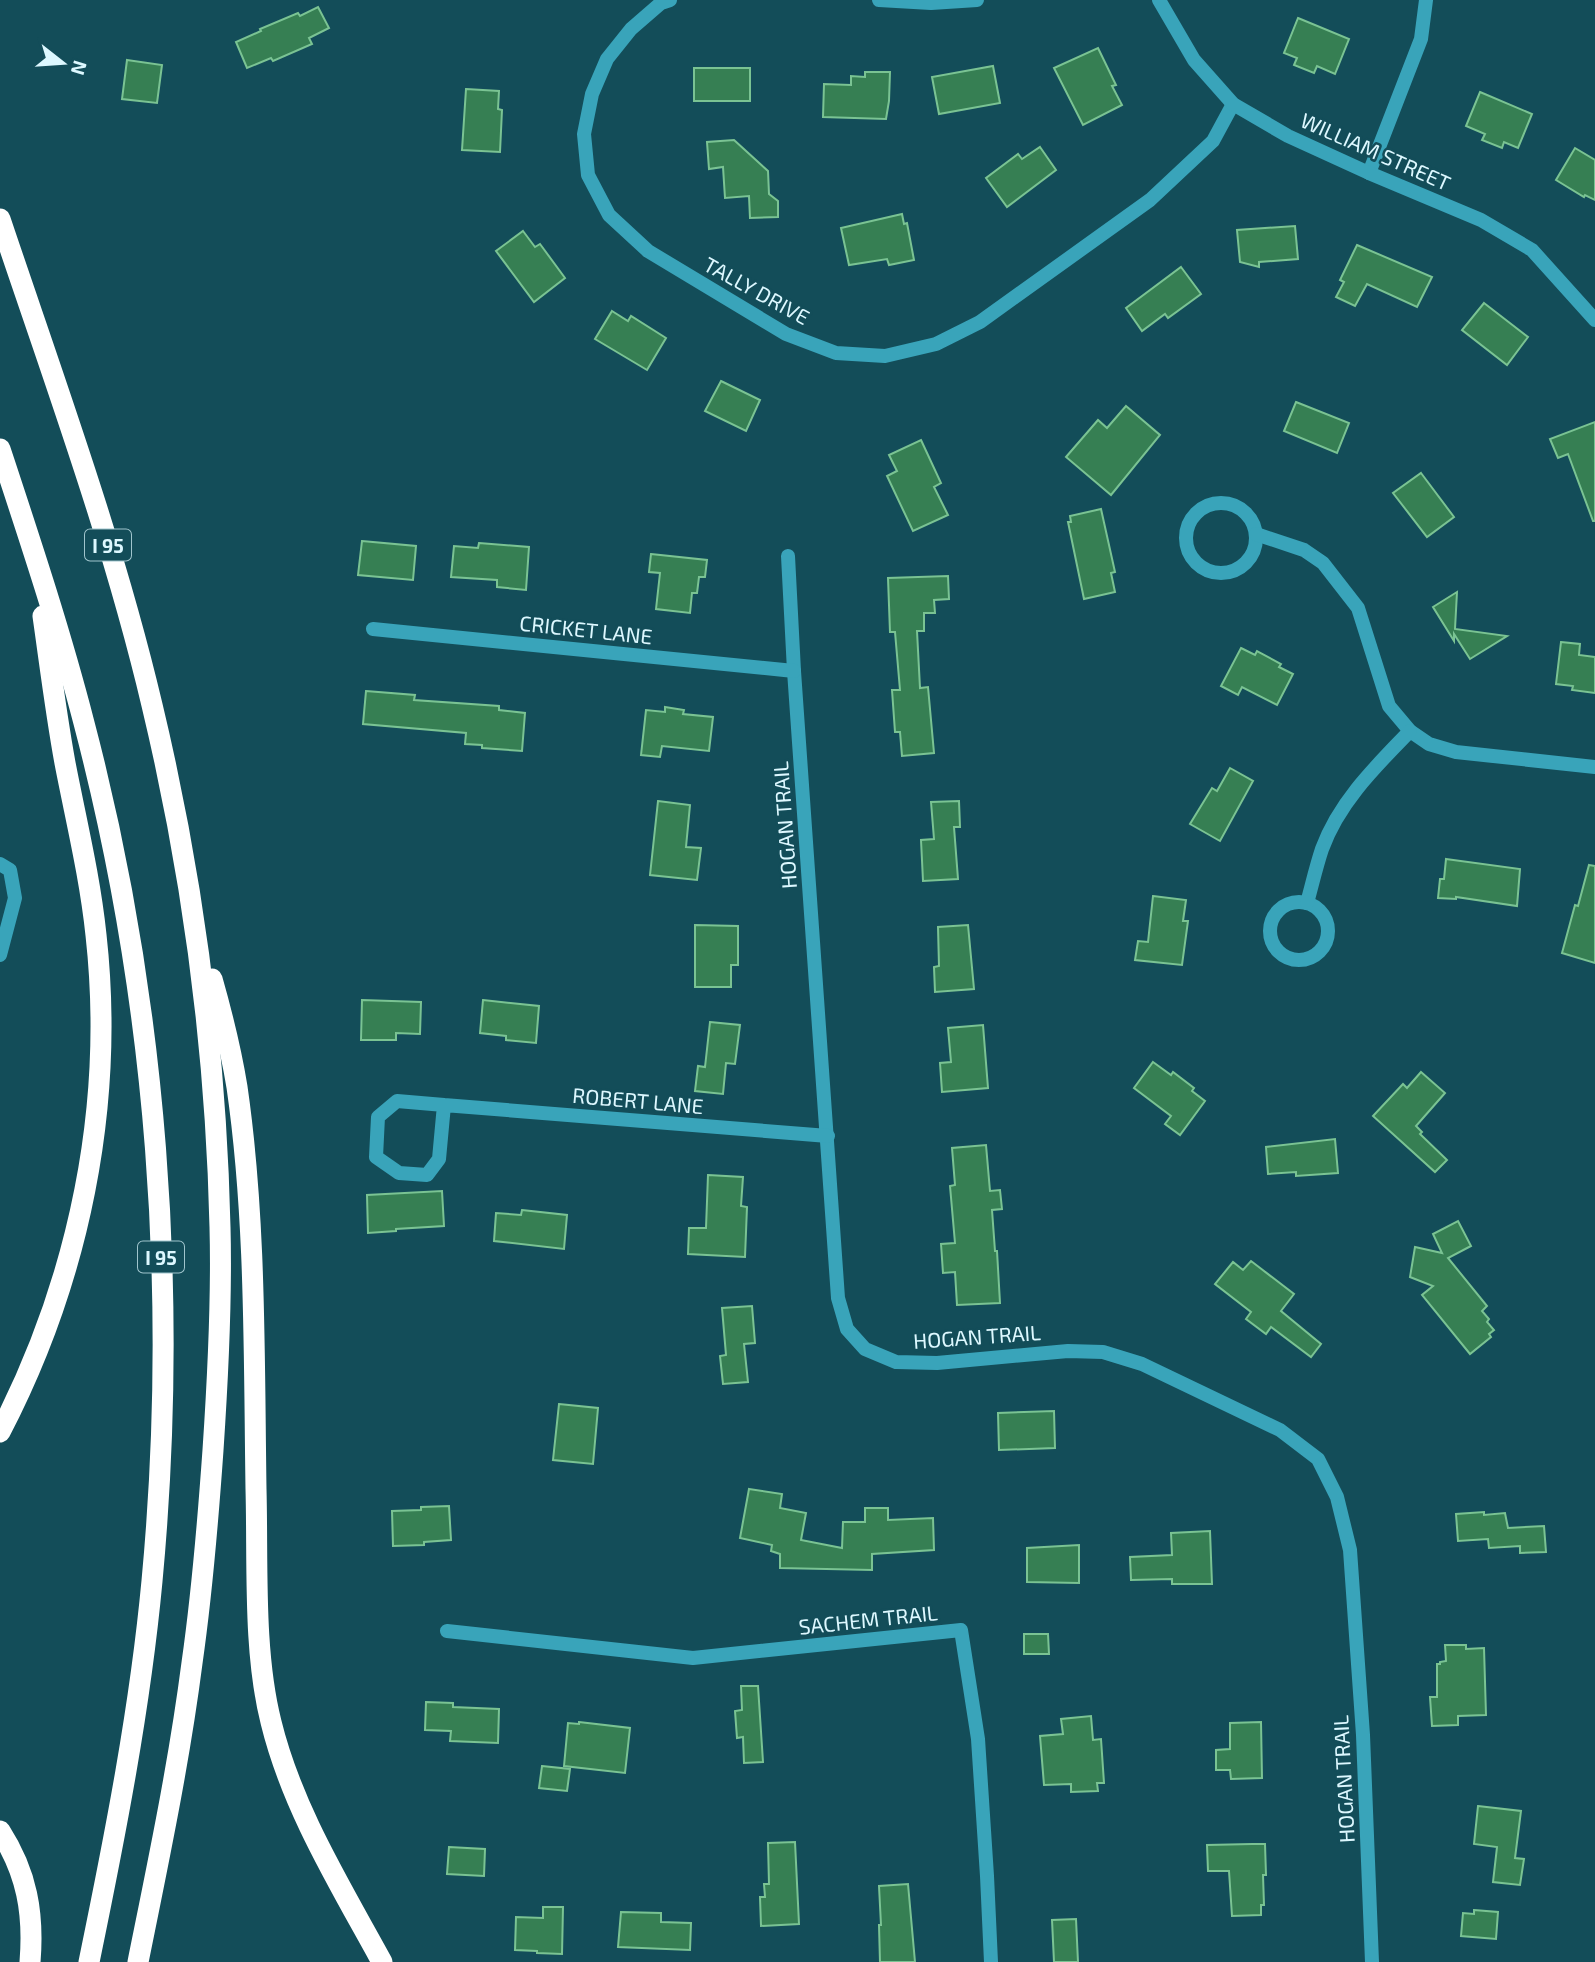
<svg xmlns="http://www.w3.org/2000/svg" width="1595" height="1962" font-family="'Exo 2',sans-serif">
	<rect width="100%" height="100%" fill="#134d59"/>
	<g fill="#367f53" stroke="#7ac393" stroke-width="2">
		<path d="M318,7l11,21 -20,10 3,6 -39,17 -2,-3 -24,10 -11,-26 25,-11 -1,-2 38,-16 2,3z"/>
		<path d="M1298,18l51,21 -14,35 -18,-8 -3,7 -20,-8 3,-7 -13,-5z"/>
		<path d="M1098,48l18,37 -4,1 10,19 -39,20 -29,-57z"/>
		<path d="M127,60l35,5 -5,38 -35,-4z"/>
		<path d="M993,66l7,37 -61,11 -7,-37z"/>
		<rect x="694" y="68" width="56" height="33"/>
		<path d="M865,72h25l-1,29 -3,18 -63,-2 1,-33 27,1v-9l14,1z"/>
		<path d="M466,89l33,2 -1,18 4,1 -2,42 -38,-2z"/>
		<path d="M1480,92l52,22 -14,34 -14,-6 -2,6 -20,-8 3,-6 -19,-8z"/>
		<path d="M734,140l34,31 1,23 9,7v16l-28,1 -1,-22 -24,2 -2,-31 -14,2 -2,-27z"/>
		<path d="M1040,147l16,23 -49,37 -21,-29 32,-24 4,5z"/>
		<path d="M1575,148l20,12v40l-10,-5 -1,2 -28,-17z"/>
		<path d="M902,214l2,10 3,-1 7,37 -25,5 -2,-6 -38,6 -8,-37z"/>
		<path d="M1295,226l3,33 -39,3v5l-19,-5 -3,-32z"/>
		<path d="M523,231l12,16 5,-3 25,34 -31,24 -38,-51z"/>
		<path d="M1357,245l75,32 -15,30 -50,-23 -12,22 -19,-9 8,-15 -4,-2z"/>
		<path d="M1181,267l20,27 -33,24 -3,-4 -23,17 -16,-23z"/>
		<path d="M1484,303l44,34 -21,28 -45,-35z"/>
		<path d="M612,311l16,10 3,-5 35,22 -19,32 -52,-31z"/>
		<path d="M721,381l39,19 -14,31 -41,-20z"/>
		<path d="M1296,402l53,21 -12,30 -53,-22z"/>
		<path d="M1126,406l34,29 -49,60 -45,-38 32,-37 9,8z"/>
		<path d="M1595,422v99h-2l-25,-67 -10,4 -8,-19z"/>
		<path d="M921,440l20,43 -7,4 14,28 -35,16 -26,-55 10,-5 -8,-16z"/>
		<path d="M1421,473l33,44 -27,20 -34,-44z"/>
		<path d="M1101,509l14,63 -4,1 4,19 -31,7 -16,-77h3l-1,-6z"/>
		<path d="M362,541l54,5 -3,34 -55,-5z"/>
		<path d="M479,543l50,4 -3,43 -29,-3v-7l-46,-3 3,-31 24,2z"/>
		<path d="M651,554l56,6 -2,17h-6l-2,16h-5l-2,20 -34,-4 4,-36 -11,-1z"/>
		<path d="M948,576l1,23 -15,1 1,13h-11v18h-7l3,57 8,-1 6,66 -32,3 -2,-24h-5l-3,-42h8l-5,-58h-5l-2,-54z"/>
		<path d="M1457,592l-2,37 52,7 -37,23 -16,-25v7l-21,-34z"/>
		<path d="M1561,642l19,2 -1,11 16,2v36l-23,-3 1,-4 -17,-2z"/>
		<path d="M1241,648l14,7 2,-4 24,13 -2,3 14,7 -16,31 -35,-18 -4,8 -17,-9z"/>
		<path d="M366,691l49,4 -1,5 85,6v4l26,3 -3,38 -40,-3v-3l-17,-1 1,-11 -103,-9z"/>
		<path d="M665,707l19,3 -1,4 30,3 -4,34 -47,-5 -2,11 -19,-2 5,-45 19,2z"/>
		<path d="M1230,768l23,13 -33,60 -30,-17 22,-36 5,3z"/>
		<path d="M658,801l32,4 -4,42 15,1 -4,32 -47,-5z"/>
		<path d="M959,801l1,26h-6l4,52 -35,2 -2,-41 13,-1 -3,-37z"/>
		<path d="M1446,859l74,10 -3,37 -61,-9v2l-18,-1 2,-19h4z"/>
		<path d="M1589,865l6,1v97l-33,-10 13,-48 3,1z"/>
		<path d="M1153,896l33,4 -3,21h5l-6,44 -47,-5 3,-19 10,1z"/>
		<path d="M695,925l43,1v39h-7v22h-36z"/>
		<path d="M968,925l6,64 -39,3 -1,-25 5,-1 -1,-39z"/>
		<path d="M362,1000l59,2 -1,32 -24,-1v7h-35z"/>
		<path d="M483,1000l56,6 -3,37 -30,-3v-4l-26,-3z"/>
		<path d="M710,1022l30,3 -5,39 -9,-1 -3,31 -28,-3 3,-25 7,1z"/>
		<path d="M983,1025l5,63 -46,4 -2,-29 11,-1 -3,-34z"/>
		<path d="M1153,1062l18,13 2,-3 21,16 -2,3 13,10 -25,34 -15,-11 6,-8 -37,-28z"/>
		<path d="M1421,1072l24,21 -29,33 6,6 -2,2 27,26 -12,12 -62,-56 30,-32 4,4z"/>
		<path d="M1335,1139l3,34 -42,3v-4l-28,2 -2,-27z"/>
		<path d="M986,1145l4,46 10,-1 2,19 -10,1 3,41h2l3,52 -43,2 -2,-33 -12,1 -2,-29 14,-1 -5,-57 5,-1 -3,-37z"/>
		<path d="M708,1175l35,2 -2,29 6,1 -2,50 -57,-3 1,-26h17z"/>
		<path d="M442,1191l2,35 -48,3v2l-28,2 -1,-38z"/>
		<path d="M522,1210l45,5 -3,34 -70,-8 2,-28 25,2z"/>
		<path d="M1458,1221l13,25 -23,12 39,48 -5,5 7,8 -2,3 7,8 -5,4 2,3 -21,17 -48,-59 11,-9 -23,-9 5,-30 27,6 -9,-19z"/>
		<path d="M1251,1261l43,33 -13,17 40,33 -10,13 -40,-30 -5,7 -20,-15 5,-7 -36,-28 18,-22 10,8z"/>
		<path d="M752,1306l3,37 -11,1 4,38 -25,2 -3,-28 6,-1 -4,-47z"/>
		<path d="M559,1404l39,4 -5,56 -40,-4z"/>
		<path d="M1054,1411l1,37 -56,2 -1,-37z"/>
		<path d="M749,1489l33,5 -2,14 26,5 -5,27 41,8 1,-26h22v-14h23v12l45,-2 1,32 -62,4v16l-92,-2v-14l-9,-3 1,-6 -32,-7z"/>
		<path d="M449,1506l2,34 -27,2v3l-31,1 -1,-35 29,-1v-3z"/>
		<path d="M1484,1512v3l21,-2 3,15 36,-2 2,26 -26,1v-7l-31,2 -1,-9 -30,2 -2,-27z"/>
		<path d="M1210,1531l2,53h-40v-5l-41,1 -1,-23 42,-2 -1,-22z"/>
		<path d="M1079,1545v38l-52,-1v-34z"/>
		<path d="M1024,1634h24l1,20h-25z"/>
		<path d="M1445,1645h21v4l18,-1 2,67 -28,1v9l-26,1 -2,-29h7v-33h3v-2l6,-1z"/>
		<path d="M741,1686h17l5,76 -19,1 -1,-26 -6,1 -2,-27 7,-1z"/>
		<path d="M426,1702l27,1v4l46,2 -1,34 -48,-2 1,-10 -26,-1z"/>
		<path d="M1091,1716l2,24 8,-1 3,44h-7l1,8 -27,1v-8l-27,1 -4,-49 23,-2 -2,-15z"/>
		<path d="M579,1722l51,6 -5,45 -61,-7 4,-43 11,1z"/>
		<path d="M1261,1722l1,56 -31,1 -1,-9h-14v-20l14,-1v-26z"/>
		<path d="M542,1766l28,3 -3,22 -28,-3z"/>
		<path d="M1478,1806l43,5 -6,47 9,1 -4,26 -27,-3 4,-35 -23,-3z"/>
		<path d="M795,1842l4,82 -38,2 -1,-29h5l-1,-13h5l-1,-41z"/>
		<path d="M1252,1844h13l1,31h-3l1,30h-3v10l-29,1 -3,-45h-21l-1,-26z"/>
		<path d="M449,1847l36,2 -1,27 -37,-2z"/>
		<path d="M908,1884l7,78h-35l-1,-37h2l-2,-39z"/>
		<path d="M543,1907h20l-1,47 -25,-1v-2l-22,-1 1,-33 27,1z"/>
		<path d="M1474,1910l24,2 -2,27 -35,-3 2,-23 11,1z"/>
		<path d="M621,1912l40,1v9l30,1 -1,27 -72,-3z"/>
		<path d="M1076,1919l2,43h-24l-2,-42z"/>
	</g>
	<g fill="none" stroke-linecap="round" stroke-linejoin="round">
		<g stroke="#39a4ba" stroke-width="14">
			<path d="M670,0l-9,3 -30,26 -24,30 -15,35 -8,40 4,41 21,40 39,36 138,83 50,19 49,3 51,-12 44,-22 170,-122 63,-59 20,-37"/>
			<path d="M879,0l52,3 46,-3"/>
			<path d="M1369,173l52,-134 5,-39"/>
			<circle cx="1221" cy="538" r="35"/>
			<path d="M1256,534l48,16 19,13 35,45 31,98 21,25 19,13 27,8 139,15"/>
			<path d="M788,556l6,115 44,627 9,31 18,20 31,13 41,1 131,-12 35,1 39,12 138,66 38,29 19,38 13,53 13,185 9,227"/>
			<path d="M373,629l421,42"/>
			<path d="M0,864l10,6 5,28 -15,57"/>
			<circle cx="1299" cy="931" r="29"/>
			<path d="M1307,903c5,-18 9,-36 15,-54 17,-47 54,-83 88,-118"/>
			<path d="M444,1105l-5,54 -12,16 -28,-2 -23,-16 2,-40 19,-16 47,4 384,31"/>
			<path d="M447,1631l246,27 268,-28 17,109 9,137 4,86"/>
		</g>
		<path stroke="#39a4ba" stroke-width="14" d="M1159,0l35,60 39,44 55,32 81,37 112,47 51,30 63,70"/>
		<g stroke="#fff" stroke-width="21">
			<path d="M0,219c54,161 113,321 152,486 41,171 64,347 68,522 2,74 -2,149 -7,223 -5,71 -11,143 -21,213 -13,101 -34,200 -54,299"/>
			<path d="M0,449c30,91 60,181 84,274 73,278 95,571 68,858 -12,128 -37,255 -63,381"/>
			<path d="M212,979c10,35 19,71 25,108 19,131 17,270 19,402 2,74 -3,162 15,233 21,86 69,163 111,240"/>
			<path d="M0,1432c79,-152 115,-326 96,-497 -6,-58 -20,-115 -31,-172 -9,-49 -15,-98 -22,-147"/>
			<path d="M0,1831c27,42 34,82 30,131"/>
		</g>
	</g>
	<g text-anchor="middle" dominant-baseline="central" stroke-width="5" stroke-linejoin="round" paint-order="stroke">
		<g fill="#134d59" stroke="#a0c5cd" stroke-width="2">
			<rect x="85" y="529.5" width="46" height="31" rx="5"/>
			<rect x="138" y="1241.5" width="46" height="31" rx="5"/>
		</g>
		<g font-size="19" font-weight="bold" fill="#ddf8ff">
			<text x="108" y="545">I 95</text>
			<text x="161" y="1257">I 95</text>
		</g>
		<g font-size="21" fill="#ddf8ff" stroke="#134d59">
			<text transform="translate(1376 151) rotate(24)">WILLIAM STREET</text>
			<text transform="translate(757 290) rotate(29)">TALLY DRIVE</text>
			<text transform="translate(586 629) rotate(6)">CRICKET LANE</text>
			<text transform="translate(784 825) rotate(-94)">HOGAN TRAIL</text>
			<text transform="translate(638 1100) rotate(5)">ROBERT LANE</text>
			<text transform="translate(977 1336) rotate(-4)">HOGAN TRAIL</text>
			<text transform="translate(868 1619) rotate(-6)">SACHEM TRAIL</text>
			<text transform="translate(1343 1779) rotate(-93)">HOGAN TRAIL</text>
		</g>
	</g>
	<g transform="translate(63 63) rotate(107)" stroke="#134d59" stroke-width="5" paint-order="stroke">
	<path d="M0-5L12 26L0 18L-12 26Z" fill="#ddf8ff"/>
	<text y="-10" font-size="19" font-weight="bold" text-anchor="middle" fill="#ddf8ff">N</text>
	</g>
</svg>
